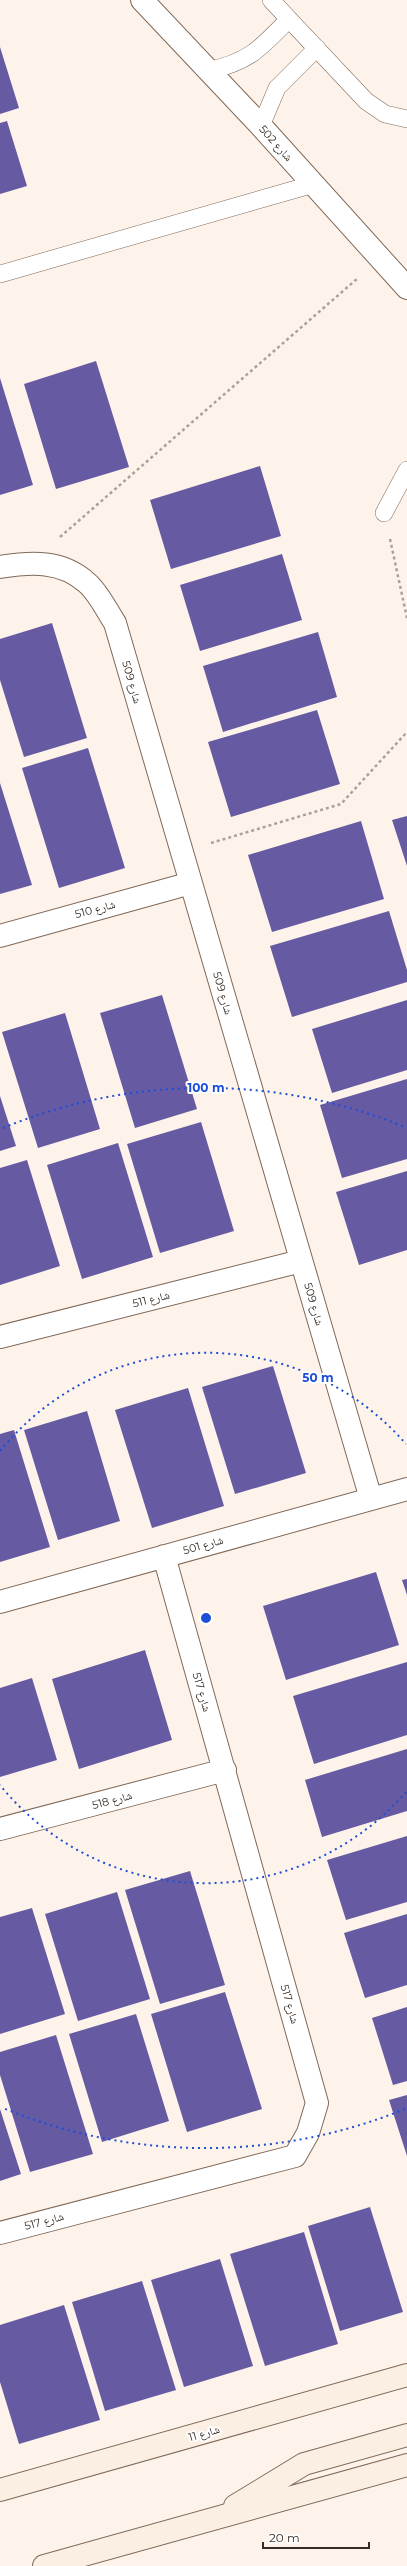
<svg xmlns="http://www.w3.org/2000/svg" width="407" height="2566" viewBox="0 0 407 2566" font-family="Montserrat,'Noto Naskh Arabic',sans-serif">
<rect width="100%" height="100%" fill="#fdf3eb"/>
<path fill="#665ba2" d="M0,47L19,108L0,114Z
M7,121L27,186L0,194V123Z
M96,361L129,467L56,489L24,384Z
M0,378L33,485L0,495Z
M260,466L281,536L171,569L150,500Z
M282,554L302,620L200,651L180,585Z
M52,623L87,738L24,757L0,680V639Z
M318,632L337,697L223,732L203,666Z
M317,710L340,784L231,817L208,742Z
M88,748L125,868L59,888L22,768Z
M0,783L32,885L0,894Z
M407,816V866L392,820Z
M361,821L384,899L272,932L248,855Z
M389,911L407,970V982L292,1017L270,946Z
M162,995L197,1109L135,1128L100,1013Z
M407,1000V1070L332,1093L312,1029Z
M65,1013L100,1129L38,1148L2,1032Z
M407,1079V1159L342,1178L320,1105Z
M0,1096L16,1146L0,1151Z
M201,1122L234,1231L160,1253L127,1144Z
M118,1143L153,1257L82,1279L47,1165Z
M27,1160L60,1266L0,1285V1168Z
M407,1171V1250L359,1265L336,1192Z
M273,1366L306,1473L235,1494L202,1387Z
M188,1388L224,1506L152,1528L115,1410Z
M87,1411L120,1521L58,1540L24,1430Z
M14,1430L50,1547L0,1562V1434Z
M376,1572L399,1645L286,1680L263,1606Z
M407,1579V1595L402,1580Z
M145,1650L172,1740L79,1769L52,1679Z
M407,1662V1735L314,1764L293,1696Z
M32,1678L57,1760L0,1777V1688Z
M407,1749V1811L322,1837L305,1780Z
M407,1836V1902L346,1920L327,1860Z
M190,1871L225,1985L160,2004L125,1890Z
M117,1892L150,1999L78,2021L45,1914Z
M32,1908L65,2014L0,2034V1917Z
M407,1914V1985L365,1998L344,1933Z
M225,1992L262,2109L187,2132L151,2014Z
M407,2007V2081L393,2085L372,2018Z
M136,2014L169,2121L102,2142L69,2034Z
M56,2035L93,2154L30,2172L0,2075V2052Z
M407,2095V2156L389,2100Z
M0,2109L21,2174L0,2181Z
M370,2207L403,2312L340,2331L308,2226Z
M304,2232L338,2344L265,2366L230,2254Z
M220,2259L253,2366L184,2387L151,2280Z
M142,2281L176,2390L105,2411L72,2302Z
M64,2305L100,2420L19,2444L0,2382V2325Z"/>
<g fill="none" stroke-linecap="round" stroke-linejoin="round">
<g stroke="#806958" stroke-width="18">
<path id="lane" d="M271,0L366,101L385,114L407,119
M207,71C249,62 260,49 289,19
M261,126L277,88L317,48
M0,274L314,184
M384,513L407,470"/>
</g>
<g stroke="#806958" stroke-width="24">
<path id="street" d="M142,0L261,126L407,288
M0,567C31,562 62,560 87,583C98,592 107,611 115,623L371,1499
M0,936L191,883
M0,1337L301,1261
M0,1602L407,1489
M0,1829L225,1770
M0,2233L295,2156L308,2133L317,2103L164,1556"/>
</g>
<g stroke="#806958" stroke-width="24">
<path id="secondary" d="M0,2490L407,2375
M235,2506L304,2464L407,2435
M44,2566L407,2465"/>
</g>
<path stroke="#aba199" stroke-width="2.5" stroke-dasharray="3 3" stroke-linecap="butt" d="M60,537L358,278
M390,539L407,618
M211,843L341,804L407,732"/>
<use href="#lane" stroke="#fff" stroke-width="17"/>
<use href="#street" stroke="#fff" stroke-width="22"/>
<use href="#secondary" stroke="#fbeee2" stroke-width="22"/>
</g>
<g fill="none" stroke="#1d4ed8" stroke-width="2" stroke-dasharray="2 4">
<path d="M406 1792A265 265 0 0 1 0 1785M0 1451A265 265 0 0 1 406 1444"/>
<path d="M405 2109A530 530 0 0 1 3 2108M3 1128A530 530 0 0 1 405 1127"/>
</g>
<g text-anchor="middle" stroke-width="4" stroke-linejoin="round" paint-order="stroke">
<g font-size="11" fill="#362c25" stroke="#fff">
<text transform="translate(276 143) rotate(48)" y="4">شارع 502</text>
<text transform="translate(132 682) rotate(74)" y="4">شارع 509</text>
<text transform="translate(95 909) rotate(-15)" y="4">شارع 510</text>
<text transform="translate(223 993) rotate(74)" y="4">شارع 509</text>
<text transform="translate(151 1299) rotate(-14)" y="4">شارع 511</text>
<text transform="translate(314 1304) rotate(74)" y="4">شارع 509</text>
<text transform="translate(203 1545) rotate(-16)" y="4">شارع 501</text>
<text transform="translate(202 1692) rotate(74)" y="4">شارع 517</text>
<text transform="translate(112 1800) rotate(-15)" y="4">شارع 518</text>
<text transform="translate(290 2004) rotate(74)" y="4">شارع 517</text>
<text transform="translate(44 2221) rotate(-15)" y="4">شارع 517</text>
<text transform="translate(204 2433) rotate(-16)" y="4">شارع 11</text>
</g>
</g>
<circle cx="206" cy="1618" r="6" fill="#1d4ed8" stroke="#fff" stroke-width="2"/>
<g font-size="12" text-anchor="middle" font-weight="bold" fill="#1d4ed8" stroke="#fff" stroke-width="4" stroke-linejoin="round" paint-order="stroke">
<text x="206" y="1092">100 m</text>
<text x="318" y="1382">50 m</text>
</g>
<path d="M263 2542v6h106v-6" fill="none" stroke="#362c25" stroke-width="2"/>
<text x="269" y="2542" font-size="12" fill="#362c25" stroke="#ffffff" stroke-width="3" paint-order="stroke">20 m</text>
</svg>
